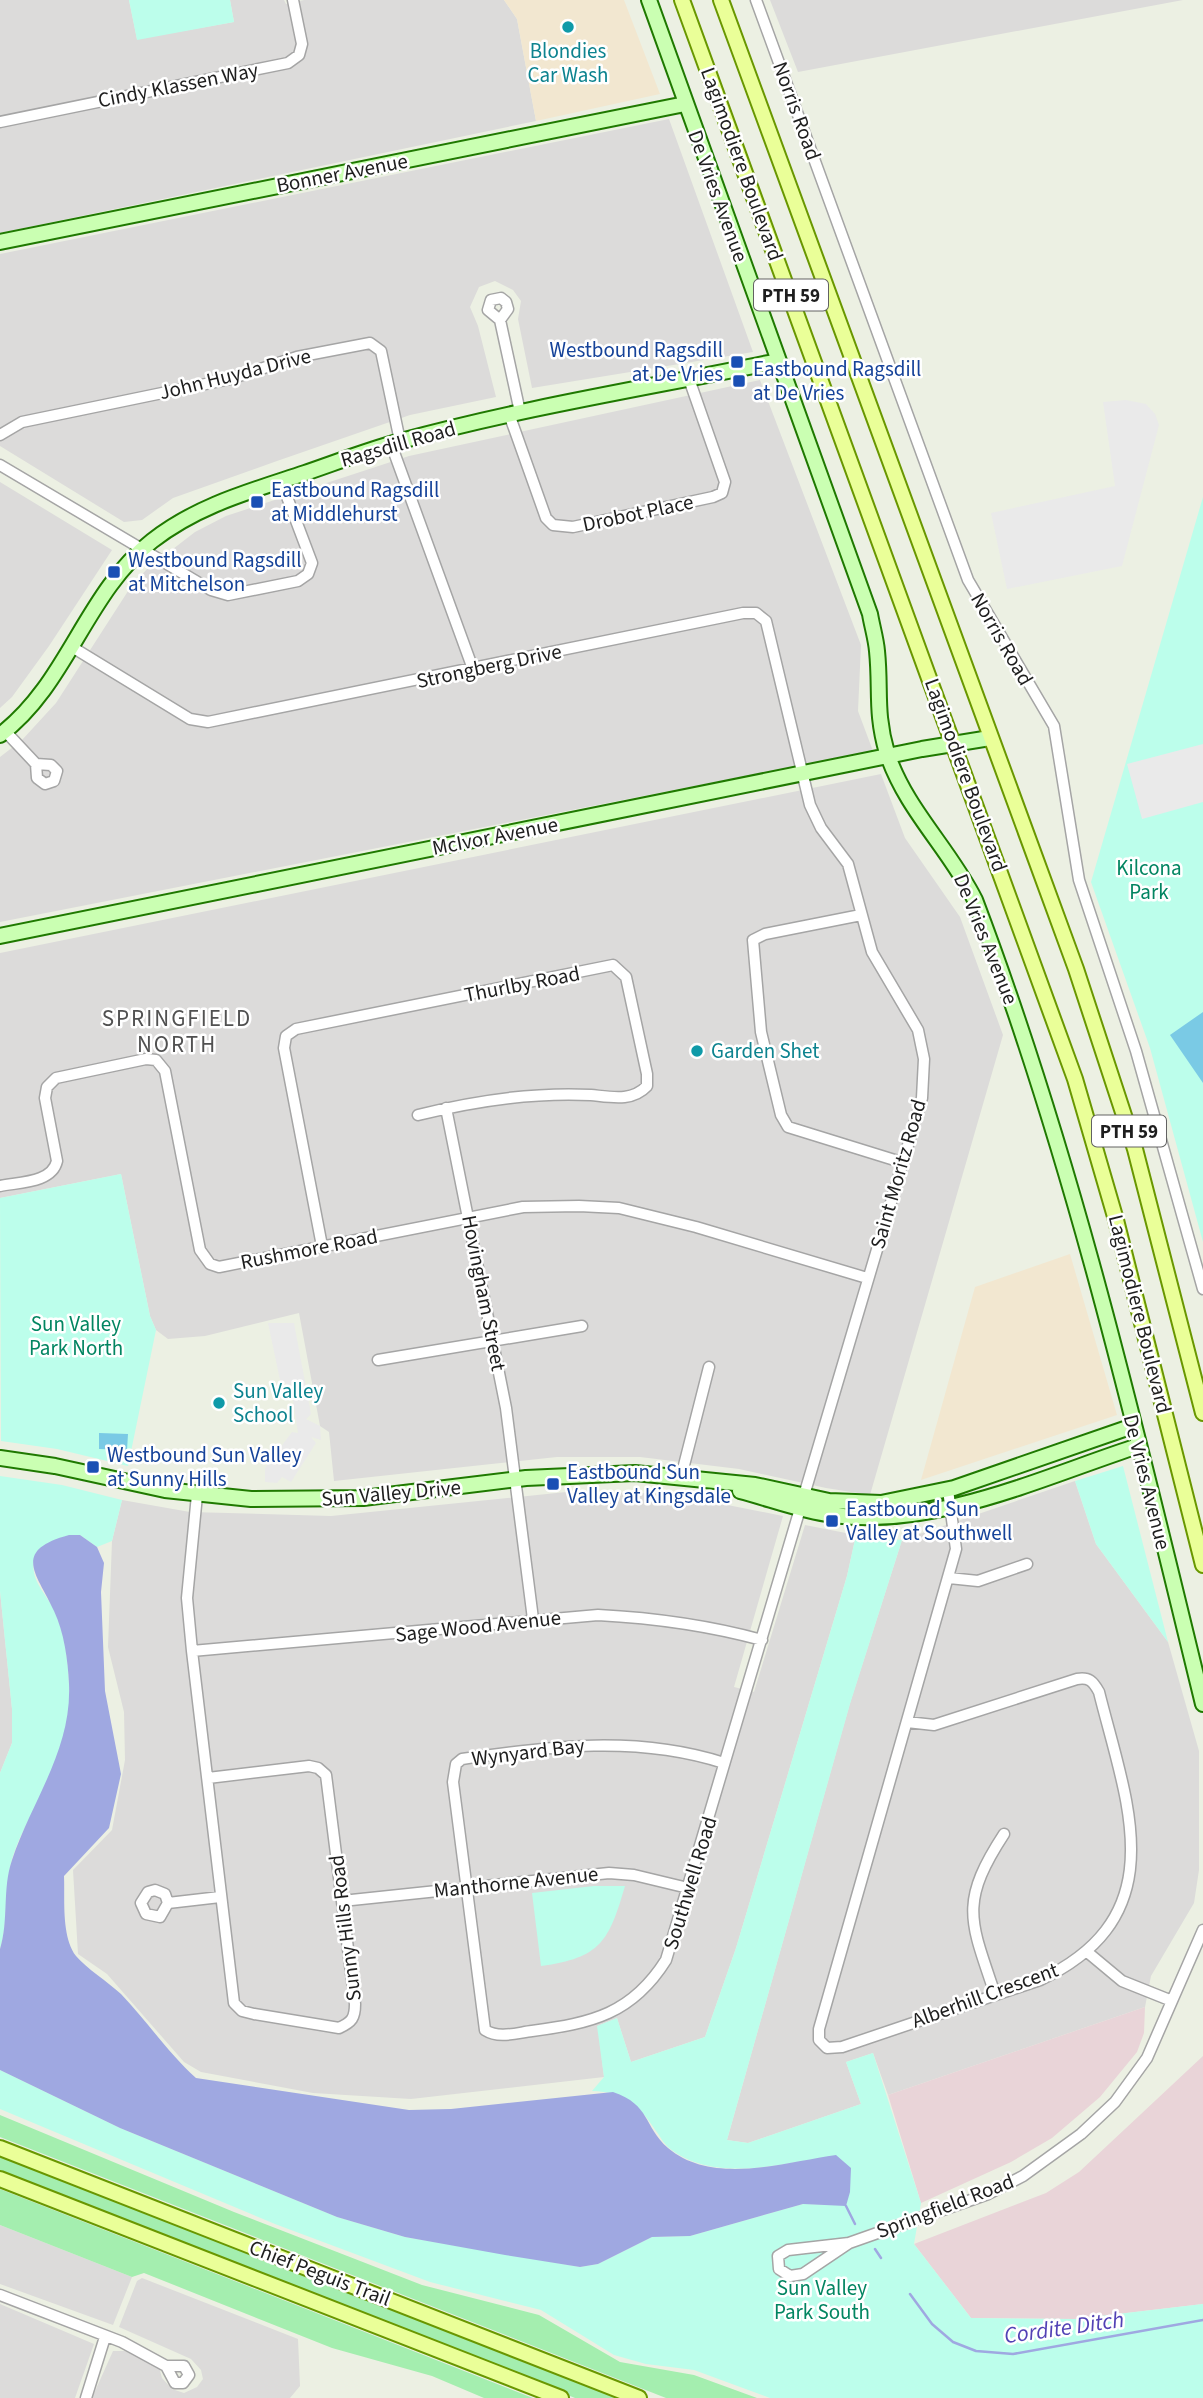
<svg xmlns="http://www.w3.org/2000/svg" width="1203" height="2398" viewBox="0 0 1203 2398" font-family="'Source Sans 3',sans-serif">
<rect width="100%" height="100%" fill="#ecf0e3"/>
<path fill="#dcdbda" d="M0,0H129L137,39L234,22L230,0H284L286,4L304,0H504L517,19L536,121L0,233Z
M770,0H1183L798,72Z
M669,119L753,352L532,388L518,319L521,301L513,290L495,281L479,287L470,307L478,326L496,397L410,415L277,461L173,498L142,520L124,522L0,446V254Z
M760,380L861,645L858,711L873,751L0,922V757L22,740L56,703L130,588L147,569L195,532L226,516L409,456Z
M0,482L112,550L49,646L12,697L0,708Z
M881,774L905,838L960,917L1003,1035L870,1495L826,1488L739,1469L640,1457H557L334,1481L329,1432L320,1426L299,1313L205,1336L168,1339L156,1330L150,1316L121,1174L0,1198V953Z
M1075,1481L1096,1544L1168,1642L1199,1751V1870L1194,1903L1151,1976L1145,2007L888,2095L873,2053L846,2062L861,2104L748,2143L727,2140L850,1703L902,1540Z
M576,1491L672,1494L783,1516L734,1687L754,1692L805,1525L856,1535L847,1576L736,1948L705,2037L631,2062L617,2018L598,2026L604,2077L411,2099L313,2093L201,2072L184,2062L107,1974L78,1954L73,1870L112,1830L125,1760L124,1712L108,1647L112,1541L122,1500L190,1512L331,1516Z
M0,1591L12,1709V1743L0,1773Z
M0,2225L132,2277L113,2325L0,2284Z
M142,2278L298,2339L300,2386L290,2398H92L113,2351H125L159,2367L162,2378L172,2389L184,2393L197,2387L203,2379L201,2370L191,2359L119,2327L137,2281Z
M0,2304L94,2344L75,2398H0Z"/>
<path fill="#f2e7d0" d="M504,0H624L660,94L536,121L517,19Z
M1070,1254L1117,1415L921,1480L975,1287Z"/>
<path fill="#e9d4d8" d="M1145,2007L1144,2033L1137,2052L1100,2097L1052,2138L1011,2162L921,2203L888,2095Z
M1203,2056V2304L1075,2319L971,2318L914,2244L1046,2193L1079,2172Z"/>
<path fill="#a4eeaf" d="M0,2115L234,2212L422,2285L539,2315L620,2362L694,2375L757,2398H666L0,2137Z
M0,2153L625,2398H575L548,2387L0,2173Z
M0,2189L533,2398H484L432,2376L332,2348L144,2273L132,2277L0,2225Z"/>
<path fill="#bcfeeb" d="M129,0H230L234,22L137,40Z
M1203,497V1242L1150,1048L1091,882Z
M121,1174L150,1316L156,1330L128,1466L57,1449L1,1441L0,1198Z
M1123,1466L1168,1642L1096,1544L1075,1481Z
M0,1476L62,1485L122,1500L112,1541L97,1547L80,1535L35,1557C28,1579 46,1593 54,1610C69,1642 70,1682 69,1716C68,1766 26,1812 12,1859C4,1888 9,1920 0,1949V1773L12,1743V1709L0,1591Z
M856,1535L902,1540L850,1704L727,2140L748,2143L861,2104L846,2062L873,2053L921,2203L914,2244L971,2318L1075,2319L1203,2304V2398H770L694,2370L646,2364L614,2355L541,2310L430,2282L275,2224L0,2109V2070L120,2128L337,2217L405,2237L580,2267L598,2264L652,2237L690,2236L803,2204L846,2205L836,2156C784,2162 716,2185 669,2148C664,2144 660,2136 656,2131C638,2104 625,2092 592,2091L604,2077L597,2026L617,2018L631,2062L705,2037L736,1948L847,1576Z
M594,1886H625C609,1941 601,1958 541,1966L532,1893Z"/>
<path fill="#7acae5" d="M1203,1012V1083L1170,1035Z
M99,1433L128,1434L127,1450L99,1449Z"/>
<path fill="#eaeaea" d="M1126,400L1146,404L1155,414L1159,425L1122,566L1007,589L991,513L1115,486L1103,402Z
M1203,744V802L1142,819L1127,764Z
M268,1323H294L311,1414L306,1419L320,1426L321,1440L311,1437L316,1443L291,1482L282,1477L277,1483L265,1482V1468L292,1432L298,1433L291,1387L280,1380Z"/>
<path fill="#9fa8e1" d="M69,1535H80L97,1547L104,1563L101,1592L105,1691L121,1774L109,1828L64,1876C65,1899 61,1936 76,1956C86,1968 108,1982 121,1994C147,2021 168,2053 196,2078L409,2110L451,2109L613,2092C651,2105 643,2126 668,2148C713,2186 785,2162 836,2155L851,2168L850,2192L846,2206L803,2204L690,2236L652,2237L598,2264L580,2267L505,2255L405,2237L337,2217L120,2128L0,2070V1949C9,1920 2,1889 12,1860C32,1800 72,1750 69,1684C68,1660 64,1632 54,1611C38,1575 10,1551 69,1535Z"/>
<g fill="none" stroke-linecap="round" stroke-linejoin="round">
<path stroke="#9fa8e1" stroke-width="2.5" d="M846,2206L855,2224
M875,2249L881,2258
M910,2294L932,2324L953,2342L976,2351L1013,2354L1203,2320"/>
<g stroke="#a5a5a5" stroke-width="13">
<path id="street" d="M756,0L968,580L1054,726L1079,880L1136,1051L1203,1289
M0,122L288,63L299,55L302,44L293,0
M500,320L508,309L506,302L501,298L491,300L488,310L500,320L520,412
M509,414L546,518L553,525L573,527L713,497L722,493L725,482L689,379
M0,435L22,422L230,379L297,357L370,343L381,351L400,441
M391,444L473,669
M0,465L211,590L228,595L298,581L308,574L312,563L281,481
M72,647L190,719L208,722L743,613H756L766,621L810,805L821,828L848,864L872,952L918,1030L924,1059L922,1098L666,1960C632,2014 592,2023 532,2031C516,2033 499,2039 485,2030L453,1782L456,1764L462,1759C551,1746 637,1735 724,1763
M5,731L36,764L51,765L57,771L54,781L45,784L37,778L36,764
M861,915L765,934L753,940L761,1032L781,1115L788,1127L901,1162
M446,1108L506,1408L533,1619
M0,1186C19,1182 52,1183 57,1161L45,1098L47,1087L56,1078L146,1059L156,1060L165,1071L200,1250L210,1264L219,1267L523,1207L579,1206L619,1208L696,1227L867,1278
M322,1246L284,1048L286,1036L296,1029L613,965L626,977L647,1074V1086C632,1102 611,1097 591,1095C533,1092 474,1101 418,1115
M378,1360L582,1326
M681,1477L709,1367
M197,1495L187,1598L192,1651L234,2003L242,2011L254,2014L339,2028C352,2022 355,2018 355,2004L326,1775L318,1768L309,1766L208,1778
M949,1578L978,1581L1027,1564
M192,1651L598,1615C655,1618 707,1625 762,1640
M907,1722L934,1725L1077,1679C1089,1677 1093,1681 1099,1692C1127,1804 1176,1916 1040,1980L842,2047L827,2048L819,2040V2029L956,1549L948,1490
M342,1901L609,1873L634,1875L688,1888
M168,1903L165,1894L155,1890L148,1892L141,1903L146,1914L160,1917L168,1903L220,1897
M1086,1951L1122,1981L1172,2001
M995,1994C970,1920 959,1903 1004,1834
M849,2243L803,2274L790,2276L779,2269L778,2256L788,2250L849,2243L988,2194L1023,2176L1081,2134L1115,2102L1147,2058L1203,1930
M0,2295L122,2342L166,2366H184L189,2375L183,2383H175L166,2366
M86,2398L105,2337"/>
</g>
<g stroke="#1f7900" stroke-width="18">
<path id="secondary" d="M649,0L870,614C872,626 876,639 877,651C881,690 875,712 887,753C906,810 949,848 975,900C1074,1161 1137,1434 1203,1704
M0,242L685,104
M0,735C68,684 85,593 152,541C198,505 251,491 305,473C337,462 368,450 401,441C525,407 652,387 778,361
M0,936L922,749L990,738
M0,1458L55,1466L165,1490L251,1499L363,1498L526,1478L635,1473L755,1485L829,1501L881,1503L954,1488L1133,1426
M740,1491C771,1499 801,1511 833,1515C934,1529 1043,1477 1138,1446"/>
</g>
<g stroke="#699700" stroke-width="18">
<path id="primary" d="M682,0L1075,1079L1116,1220L1203,1565
M721,0L1076,969L1135,1149L1203,1413
M0,2148L639,2398
M0,2179L561,2398"/>
</g>
<use href="#street" stroke="#fff" stroke-width="10"/>
<use href="#secondary" stroke="#caffb2" stroke-width="14"/>
<use href="#primary" stroke="#eaff98" stroke-width="14"/>
</g>
<g fill="#0f9aa8" stroke="#fff" stroke-width="2.5">
<circle cx="568" cy="27" r="7"/>
<circle cx="697" cy="1051" r="7"/>
<circle cx="219" cy="1403" r="7"/>
</g>
<g fill="#1a4fb4" stroke="#fff" stroke-width="2.5">
<rect x="730" y="355" width="14" height="14" rx="3.5"/>
<rect x="732" y="374" width="14" height="14" rx="3.5"/>
<rect x="250" y="495" width="14" height="14" rx="3.5"/>
<rect x="107" y="565" width="14" height="14" rx="3.5"/>
<rect x="86" y="1460" width="14" height="14" rx="3.5"/>
<rect x="546" y="1477" width="14" height="14" rx="3.5"/>
<rect x="825" y="1514" width="14" height="14" rx="3.5"/>
</g>
<g text-anchor="middle" stroke-width="5" stroke-linejoin="round" paint-order="stroke">
<g fill="#fff" stroke="#626262" stroke-width="2">
<rect x="754" y="279.5" width="74" height="31" rx="5"/>
<rect x="1092" y="1115.5" width="74" height="31" rx="5"/>
</g>
<g font-size="19" font-weight="bold" fill="#1e1e1e">
<text x="791" y="302">PTH 59</text>
<text x="1129" y="1138">PTH 59</text>
</g>
<g font-size="21" fill="#0d838f" stroke="#fff" text-anchor="start">
<text x="568" y="58" text-anchor="middle">Blondies<tspan x="568" dy="24">Car Wash</tspan></text>
<text x="711" y="1058">Garden Shet</text>
<text x="233" y="1398">Sun Valley<tspan x="233" dy="24">School</tspan></text>
</g>
<g font-size="21" fill="#1e1e1e" stroke="#fff">
<text transform="translate(178 85) rotate(-11)" y="7">Cindy Klassen Way</text>
<text transform="translate(797 111) rotate(70)" y="7">Norris Road</text>
<text transform="translate(742 164) rotate(70)" y="7">Lagimodiere Boulevard</text>
<text transform="translate(342 173) rotate(-11)" y="7">Bonner Avenue</text>
<text transform="translate(718 196) rotate(70)" y="7">De Vries Avenue</text>
<text transform="translate(235 374) rotate(-14)" y="7">John Huyda Drive</text>
<text transform="translate(398 444) rotate(-16)" y="7">Ragsdill Road</text>
<text transform="translate(638 513) rotate(-12)" y="7">Drobot Place</text>
<text transform="translate(1002 639) rotate(60)" y="7">Norris Road</text>
<text transform="translate(489 666) rotate(-12)" y="7">Strongberg Drive</text>
<text transform="translate(966 775) rotate(70)" y="7">Lagimodiere Boulevard</text>
<text transform="translate(495 836) rotate(-11)" y="7">McIvor Avenue</text>
<text transform="translate(986 939) rotate(68)" y="7">De Vries Avenue</text>
<text transform="translate(522 984) rotate(-11)" y="7">Thurlby Road</text>
<text transform="translate(898 1174) rotate(-74)" y="7">Saint Moritz Road</text>
<text transform="translate(309 1249) rotate(-11)" y="7">Rushmore Road</text>
<text transform="translate(484 1293) rotate(79)" y="7">Hovingham Street</text>
<text transform="translate(1140 1314) rotate(76)" y="7">Lagimodiere Boulevard</text>
<text transform="translate(1147 1482) rotate(76)" y="7">De Vries Avenue</text>
<text transform="translate(391 1493) rotate(-5)" y="7">Sun Valley Drive</text>
<text transform="translate(478 1626) rotate(-6)" y="7">Sage Wood Avenue</text>
<text transform="translate(528 1752) rotate(-7)" y="7">Wynyard Bay</text>
<text transform="translate(516 1882) rotate(-6)" y="7">Manthorne Avenue</text>
<text transform="translate(690 1883) rotate(-73)" y="7">Southwell Road</text>
<text transform="translate(345 1928) rotate(-97)" y="7">Sunny Hills Road</text>
<text transform="translate(985 1995) rotate(-20)" y="7">Alberhill Crescent</text>
<text transform="translate(945 2206) rotate(-21)" y="7">Springfield Road</text>
<text transform="translate(320 2273) rotate(21)" y="7">Chief Peguis Trail</text>
</g>
<g font-size="21" fill="#164399" stroke="#fff" text-anchor="start">
<text x="723" y="357" text-anchor="end">Westbound Ragsdill<tspan x="723" dy="24">at De Vries</tspan></text>
<text x="753" y="376">Eastbound Ragsdill<tspan x="753" dy="24">at De Vries</tspan></text>
<text x="271" y="497">Eastbound Ragsdill<tspan x="271" dy="24">at Middlehurst</tspan></text>
<text x="128" y="567">Westbound Ragsdill<tspan x="128" dy="24">at Mitchelson</tspan></text>
<text x="107" y="1462">Westbound Sun Valley<tspan x="107" dy="24">at Sunny Hills</tspan></text>
<text x="567" y="1479">Eastbound Sun<tspan x="567" dy="24">Valley at Kingsdale</tspan></text>
<text x="846" y="1516">Eastbound Sun<tspan x="846" dy="24">Valley at Southwell</tspan></text>
</g>
<g font-size="21" fill="#028561" stroke="#fff">
<text x="1149" y="875">Kilcona<tspan x="1149" dy="24">Park</tspan></text>
<text x="76" y="1331">Sun Valley<tspan x="76" dy="24">Park North</tspan></text>
<text x="822" y="2295">Sun Valley<tspan x="822" dy="24">Park South</tspan></text>
</g>
<g font-size="23" letter-spacing="2" fill="#515151" stroke="#fff">
<text x="177" y="1026">SPRINGFIELD<tspan x="177" dy="26">NORTH</tspan></text>
</g>
<g font-size="23" font-style="italic" fill="#5242b5" stroke="#fff">
<text transform="translate(1064 2327) rotate(-8)" y="8">Cordite Ditch</text>
</g>
</g>
</svg>
